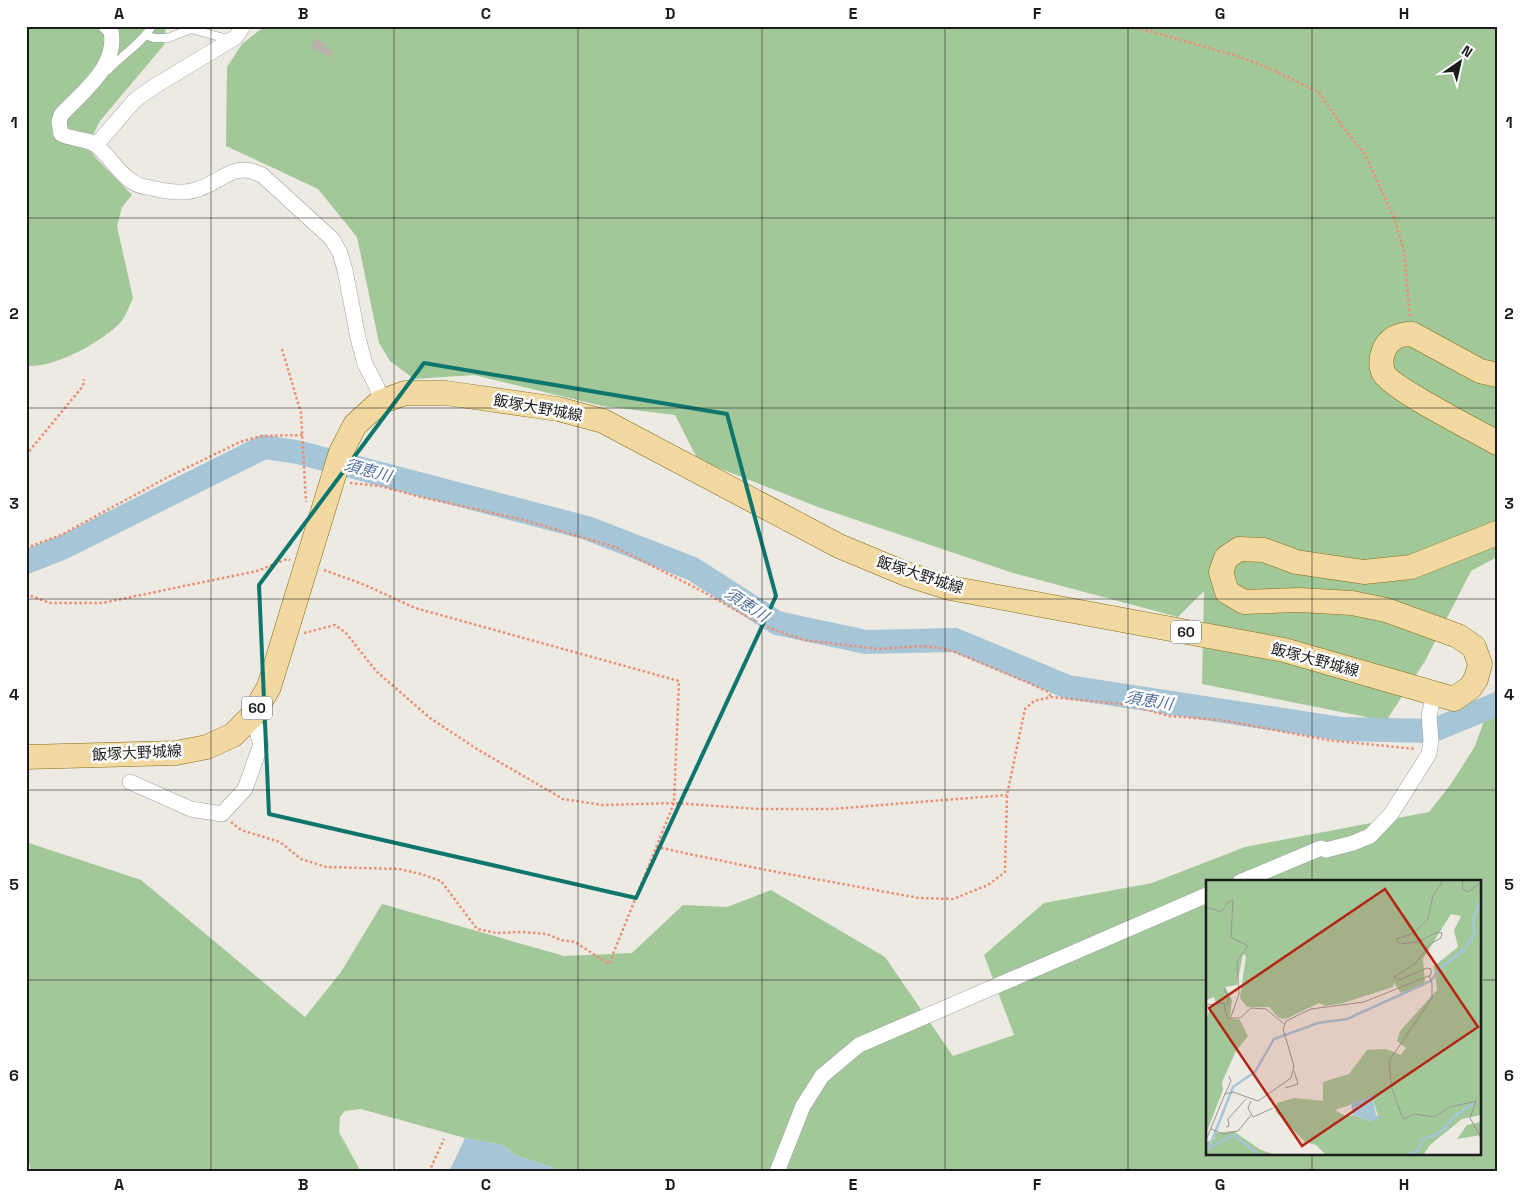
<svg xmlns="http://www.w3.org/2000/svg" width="1523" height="1198" viewBox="0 0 1523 1198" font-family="'Space Grotesk','Noto Sans JP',sans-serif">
<rect width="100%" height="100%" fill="#eceae2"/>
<path fill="#a2c89a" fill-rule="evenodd" d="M26,26H166L164,45L100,121L87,146L96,158L132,195L122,207L117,226L133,298C129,306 125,319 118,325C98,344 54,368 26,366Z
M265,26H1497V557L1471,571L1425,661L1386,721L1202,684L1204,591L1178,617L1013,573L818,507L698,460L675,415L602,406L474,375L414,379L390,361L379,343L357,237L318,189L226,146L227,67L242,44Z
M1497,684V1172H565L515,1155L503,1145L465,1138L361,1109L345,1111L340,1117L339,1132L361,1172H31L26,1143V842L141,880L305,1017L341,972L382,904L564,956L632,953L683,905L727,907L771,890L885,957L953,1056L1014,1035L984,955L1044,903L1152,883L1245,847L1429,812L1451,784L1475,746ZM1207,882H1479V1154H1207Z"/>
<path fill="#a6c5d6" d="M465,1138L503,1145L515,1155L565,1172H449Z"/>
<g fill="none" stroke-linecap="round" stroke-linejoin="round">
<path stroke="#a6c5d6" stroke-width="24" d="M26,562L64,547L264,447L297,452L587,528L693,569L777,623L866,642L955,640L1068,687L1342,729L1432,731L1497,704"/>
</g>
<path fill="#b8b2ab" stroke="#bcb2a6" d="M316,39L326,45L325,47L333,52L329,57L312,47L313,46L312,45Z"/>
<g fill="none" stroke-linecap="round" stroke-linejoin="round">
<g stroke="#9f9f9f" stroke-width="9">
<path id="lane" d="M146,35L154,38H168L191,29L231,40
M108,70C122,55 141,44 152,26"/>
</g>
<g stroke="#9f9f9f" stroke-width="16">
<path id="street" d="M106,26L111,31C118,67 82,92 61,115L59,122L61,134C72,140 88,138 97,146C113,159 124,184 146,187C160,190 181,195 195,190C223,183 231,160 262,175L332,239L340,253L345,270L358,338L365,364L377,387L380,402
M96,145L135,100L155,86L236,37L243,26
M130,782L191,809L222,814L245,789L261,744L252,716
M1240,882L1321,848L1326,850L1353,843L1370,836L1391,814L1429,754L1431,740L1429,716L1434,694
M777,1172L803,1106L822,1076L859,1045L1207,895"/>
</g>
<g stroke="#856c0e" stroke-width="25">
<path id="primary" d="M1497,375L1480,371L1412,334C1400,334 1390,337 1384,350C1381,357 1380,363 1383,372C1390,388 1477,431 1497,443
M26,757L176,753L207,747L233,735L252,716L269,687L341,452L355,425L380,402L405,393H446L558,409L603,421L839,546L906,574L950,588L1284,650L1454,699L1470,688L1476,679L1480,664L1474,647L1458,636L1386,610L1352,603L1299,600L1244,602L1227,592L1221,572L1226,558L1239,549L1264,550L1296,562L1364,572L1411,567L1497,533"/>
</g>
<path stroke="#ec8e73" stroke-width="2.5" stroke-dasharray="2.5 2.5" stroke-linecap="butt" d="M1131,26L1237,56L1266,67L1319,92L1342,126L1365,154L1395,220L1404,251L1410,318
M282,349L301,413L306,502
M26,455L83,386L84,379
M350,483L380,486L421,497L524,520L615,547L700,590L753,620L772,629L804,640L879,649L922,646L940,648L955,652L1029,683L1048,692L1051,697
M26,548L61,535L168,477L240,442L261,436L303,435
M26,594L50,603H102L257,571L287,559L290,560
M304,633L335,625L346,633L376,671L430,718L477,749L563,799L603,805L674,803L758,809H832L1007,795
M231,822L241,830L280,842L301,859L326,867L399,869L421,874L441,881L477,929L496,933L522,932L547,934L561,940L575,942L609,964L674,803L679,681L415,608L365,585L324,570
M656,847L761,869L919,898L953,899L988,885L1005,872L1007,795L1025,709L1034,701L1051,697L1130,705L1169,716L1221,720L1328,740L1415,749
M429,1172L444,1139"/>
<use href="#lane" stroke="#fff" stroke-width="8"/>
<use href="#street" stroke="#fff" stroke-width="15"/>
<use href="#primary" stroke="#f2d9a1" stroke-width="24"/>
</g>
<path fill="none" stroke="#0f766e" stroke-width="4" stroke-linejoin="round" d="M424,363L727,414L776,596L636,898L269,814L259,585Z"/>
<path fill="none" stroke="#1b1b1b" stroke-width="1" stroke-opacity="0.55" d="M211,26V1172M394,26V1172M578,26V1172M762,26V1172M945,26V1172M1128,26V1172M1312,26V882M26,218H1497M26,408H1497M26,599H1497M26,790H1497M26,980H1207M1479,980H1497M1312,1154V1172"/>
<g text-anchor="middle" stroke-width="5" stroke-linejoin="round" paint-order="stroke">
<g fill="#fff" stroke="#5f5f5f" stroke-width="1">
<rect x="1171" y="620.5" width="30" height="23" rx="4"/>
<rect x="242" y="696.5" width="30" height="23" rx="4"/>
</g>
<g font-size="14" font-weight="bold" fill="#1b1b1b">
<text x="1186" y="637">60</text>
<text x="257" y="713">60</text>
</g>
<g font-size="15" fill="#1b1b1b" stroke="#fff">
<text transform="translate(538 408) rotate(10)" y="5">飯塚大野城線</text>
<text transform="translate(920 575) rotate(18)" y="5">飯塚大野城線</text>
<text transform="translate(1315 660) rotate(15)" y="5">飯塚大野城線</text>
<text transform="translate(137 753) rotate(-3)" y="5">飯塚大野城線</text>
</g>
<g font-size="16" font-style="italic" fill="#5270a1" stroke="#fff">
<text transform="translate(368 470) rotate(15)" y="6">須恵川</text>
<text transform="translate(747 604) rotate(33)" y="6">須恵川</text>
<text transform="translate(1149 700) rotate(9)" y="6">須恵川</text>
</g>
</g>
<g transform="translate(1206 880)">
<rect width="275" height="275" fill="#eceae2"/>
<path d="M0,1H275V235L256,239L224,265L218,274H119L110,265L99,262L70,232L71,223L88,218L117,221V202L143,194L161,170L180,169L195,175L200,168L191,161L194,151L231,110L228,86L252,67L248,50L255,36L245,34L217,79L219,103L195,113L188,103L187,107L137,123L119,126L113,123L80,139L73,138L63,127H41L34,118L40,76L37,74L31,105L19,107L26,120L24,138L34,140L42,156L30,171L16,202L17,210L0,254V142L4,127L10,123L8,117L0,120ZM166,217L172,236L164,241L147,235L139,236L129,230ZM275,242V255L251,259L261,245ZM27,251L55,270L68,274H0V262L9,259V253Z" fill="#a2c89a" fill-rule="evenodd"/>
<path d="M166,216L170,235L175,238L164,241L147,235L145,223Z" fill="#a6c5d6"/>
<path fill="none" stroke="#a6c5d6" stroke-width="2.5" d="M0,267L3,268L27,207L49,192L68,159L112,143L141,139L225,101L234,88L258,70L269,53L267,40L275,20M3,268L28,255L52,274M202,274L211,272L217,259L232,254L249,236L268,223"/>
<path fill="none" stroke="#989792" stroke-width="1" d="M257,1L256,9L262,12L275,2M0,27L15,32L22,22L27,20L25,57L42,66L31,81L33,114L25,137M223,96L226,103V118L183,181L185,206L197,239L209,234L228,237L244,227L270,221L264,238L275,258M18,108L23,118L21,126M0,125L18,123L21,138H34L45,128L60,129L78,144M79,208L92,204L88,191M19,214L25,201L23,196M45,221L42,228L47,237L67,228M20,247L23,246L22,239L40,219M5,249L17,254L32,251L45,235M0,260L19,214L27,212L52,221L85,198L88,186L77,149L80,141L105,129L158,122L225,95V89L221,88L193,100L188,97L210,83L224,64L235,58L236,53L232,52L211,62L194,64L190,59L206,54L222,39L227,15L237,1"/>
<path fill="#b42613" fill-opacity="0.15" stroke="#b42613" stroke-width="2.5" d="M179,9L272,147L96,266L3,128Z"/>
<rect width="275" height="275" fill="none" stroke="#1b1b1b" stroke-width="2.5"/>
</g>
<rect width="1523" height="1198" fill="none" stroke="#ffffff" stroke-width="55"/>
<g transform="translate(1460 62) rotate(34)" stroke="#ffffff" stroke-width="4" paint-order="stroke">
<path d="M0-4L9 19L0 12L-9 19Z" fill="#1b1b1b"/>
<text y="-8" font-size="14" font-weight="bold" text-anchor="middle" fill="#1b1b1b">N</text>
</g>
<rect x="28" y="28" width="1468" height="1142" fill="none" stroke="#1b1b1b" stroke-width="2"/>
<g font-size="16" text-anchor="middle" font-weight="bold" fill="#1b1b1b">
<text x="119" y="19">A</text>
<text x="303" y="19">B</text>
<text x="486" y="19">C</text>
<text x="670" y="19">D</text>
<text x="853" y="19">E</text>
<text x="1037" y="19">F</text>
<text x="1220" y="19">G</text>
<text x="1404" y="19">H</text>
<text x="14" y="128">1</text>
<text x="1509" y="128">1</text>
<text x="14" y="319">2</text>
<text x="1509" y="319">2</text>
<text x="14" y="509">3</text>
<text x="1509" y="509">3</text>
<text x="14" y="700">4</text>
<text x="1509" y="700">4</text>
<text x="14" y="890">5</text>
<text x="1509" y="890">5</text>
<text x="14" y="1081">6</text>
<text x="1509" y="1081">6</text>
<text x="119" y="1190">A</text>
<text x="303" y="1190">B</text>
<text x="486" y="1190">C</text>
<text x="670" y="1190">D</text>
<text x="853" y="1190">E</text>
<text x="1037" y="1190">F</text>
<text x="1220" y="1190">G</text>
<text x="1404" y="1190">H</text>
</g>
</svg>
